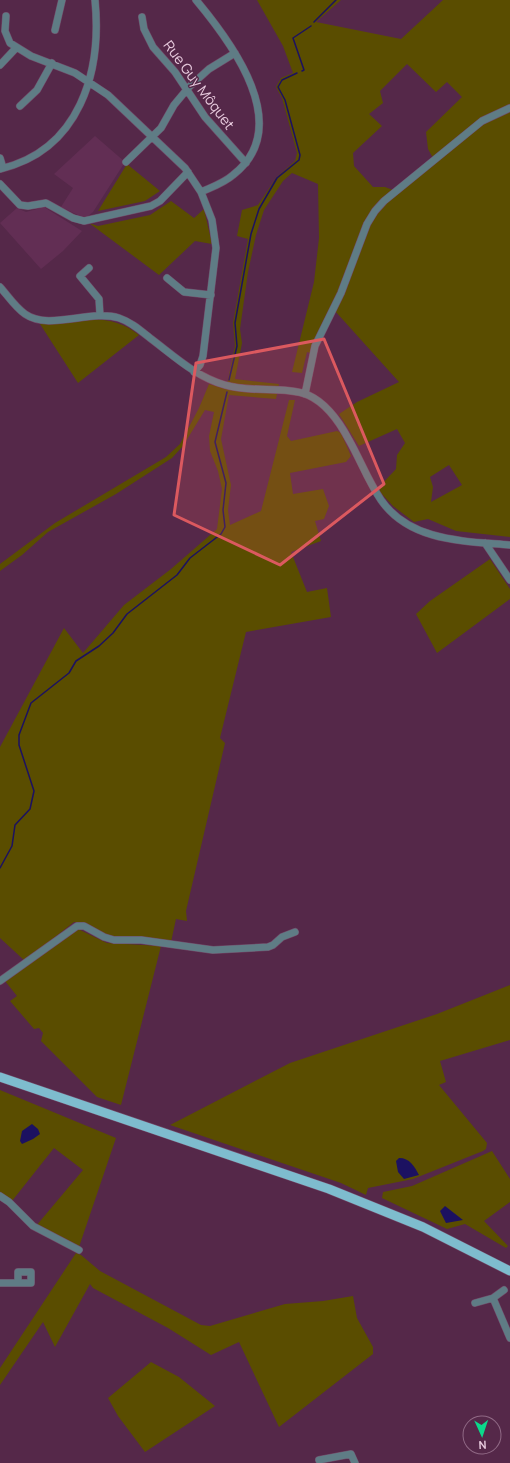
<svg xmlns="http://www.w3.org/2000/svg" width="510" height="1463" viewBox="0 0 510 1463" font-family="Manrope,sans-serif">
<rect width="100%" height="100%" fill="#552849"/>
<path fill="#622e54" d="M95,136L125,162L93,212L88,216L82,217L61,207L73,188L54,174Z
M44,207L82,231L63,251L41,269L0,223L17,208L26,212Z"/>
<path fill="#5a4d00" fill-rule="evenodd" d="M257,0H341L316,22L401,39L443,0H510V537L456,531L428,519L414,522L393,506L380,492L379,487L396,469L397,455L405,443L397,429L359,446L339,414L357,402L399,382L335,311L331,309L310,353L307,352L302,373L292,372L314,282L319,238L318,184L292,173L283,181L264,210L256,235L248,272L240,329L242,343L235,379L279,384L276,399L229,395L221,439L231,485L228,510L230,525L261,511L289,400H295L287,436L291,441L337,431L341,433L351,456L346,462L290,473L293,494L323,489L329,506L324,519L315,521L321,541L291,552L307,592L327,588L331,617L246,632L220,738L225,743L186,911L187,921L176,919L171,942C149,940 123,942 103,934C93,930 85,924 74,922L25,961L0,938V747L64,628L83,653L124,605L171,569L217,529L222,489L218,471L210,451L209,436L214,412L205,410L183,446L172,458L116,494L48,532L22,555L0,571V564L55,523L166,457L180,444L199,408L209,384L226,389L235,346L233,323L248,239L237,236L242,210L258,205L276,178L295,161L297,153L282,98L276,87L281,78L293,73L283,46ZM407,64L436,92L447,82L462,97L426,132L428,149L433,158L393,190L385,187H373L354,166L353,153L382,126L369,114L383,103L380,91ZM449,465L462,485L431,502L433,487L430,477Z
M127,164L160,191L145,201L98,211Z
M171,201L194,218L204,209L212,244L195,241L159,275L89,223L98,226L150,215Z
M92,319C111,320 124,323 139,335L78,383L40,324Z
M490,559L510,589V599L437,653L416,614L430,601Z
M78,929L107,943L161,946L121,1105L97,1097L41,1041L43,1033L39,1028L34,1029L10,1001L17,996L5,981Z
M510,985V1040L440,1061L446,1082L439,1085L487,1143L486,1149L483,1151L413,1179L368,1188L366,1195L341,1183L170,1125L290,1063L437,1014Z
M0,1090L116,1138L79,1247L36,1226L83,1170L54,1148L12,1201L0,1194Z
M492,1151L510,1179V1202L484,1221L508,1246L506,1248L465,1224L447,1229L382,1198L383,1192L412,1186Z
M76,1253L81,1255L100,1271L201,1325L210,1326L285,1304L323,1301L353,1296L357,1318L373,1347V1354L279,1427L239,1342L211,1355L168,1328L93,1288L90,1284L55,1347L43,1322L0,1385V1368Z
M151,1362L179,1377L215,1406L145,1452L118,1416L108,1398Z"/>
<path fill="#1c1161" d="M32,1124L38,1129L40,1134L33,1139L22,1144L20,1141L22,1131Z
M399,1158C410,1158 414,1166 419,1175L404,1179L398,1172L396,1161Z
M445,1206L463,1220L446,1223L440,1211Z"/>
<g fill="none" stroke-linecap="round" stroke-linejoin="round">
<path stroke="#1c1161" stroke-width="1.5" d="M314,22L336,0
M302,71L304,70L293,38L311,26
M229,380L237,346L235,323L251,234L259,209L277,178L299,160L300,155L285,100L278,87L282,80L297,73
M0,868L12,846L15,825L30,809L34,791L19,745V735L31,703L69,673L76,661L99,646L113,633L127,614L177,575L190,558L221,534L225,527L223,510L226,483L215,442L227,392"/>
<g stroke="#724967" stroke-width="8">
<path id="minor" d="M196,0C232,43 295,127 233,175C224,183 212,187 201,192
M6,16L5,31L10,43L31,56L75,73L108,95L185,168L201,192L212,220L216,248L203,356L200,365L194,372
M142,17L144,29L153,47L175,72L205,117L246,163
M55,30L62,0
M0,65L16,48
M20,106L37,90L52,63
M0,158L3,168
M126,162L161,128L174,105L189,87L209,69L235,53
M0,169C80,150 102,72 95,0
M0,184L20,205L28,206L46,203L73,218L84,221L151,206L160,201L188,172
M89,268L80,276L99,299L100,315
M167,278L184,292L211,295
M0,287C8,296 15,307 25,314C49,331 90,309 119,318C131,322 140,330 150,338C174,356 196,377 225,385C251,393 287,386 308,395C326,403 340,423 349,440C360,459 368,481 381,500C410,542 465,541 510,545
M305,394L315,346L341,293L367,224L375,211L384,201L482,121L510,108
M485,543L510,580
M0,981L77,926H84L104,937L114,940H141L213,950L268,947L273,945L282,937L295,932
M0,1196L9,1202L33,1226L79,1250
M18,1272H31V1283H18Z
M0,1283H18
M504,1290L493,1298L510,1338
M475,1303L493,1298
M319,1460L351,1454L355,1463"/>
</g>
<g stroke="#724967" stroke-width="10">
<path id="major" d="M0,1077L329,1189L423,1227L510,1271"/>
</g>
<use href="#minor" stroke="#5f7c85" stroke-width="7"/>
<use href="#major" stroke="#7ebcce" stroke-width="9"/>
</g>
<path fill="#db595f" fill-opacity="0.2" stroke="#db595f" stroke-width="3" stroke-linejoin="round" d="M324,339L384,484L280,565L174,515L196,363Z"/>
<g text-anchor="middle" stroke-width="3" stroke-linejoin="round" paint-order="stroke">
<g font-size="14" fill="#e8cbde" stroke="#552849">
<text transform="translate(199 85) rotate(53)" y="5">Rue Guy Môquet</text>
</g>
</g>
<g transform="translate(482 1435) rotate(177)"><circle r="19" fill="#552849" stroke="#906985"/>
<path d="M0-3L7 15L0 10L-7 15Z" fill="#0bd98b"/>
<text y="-6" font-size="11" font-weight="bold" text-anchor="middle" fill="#e8cbde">N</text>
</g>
</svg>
